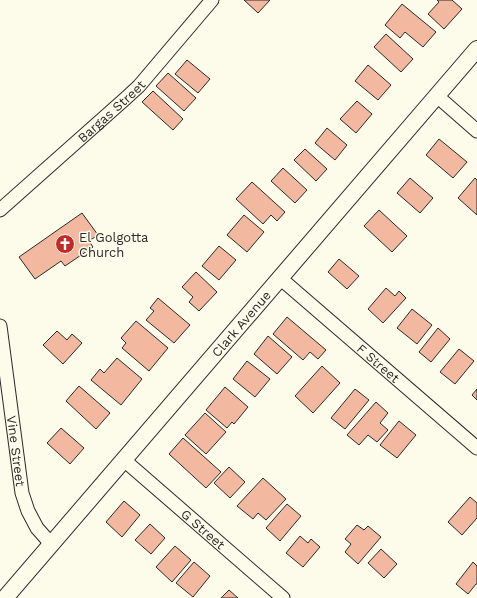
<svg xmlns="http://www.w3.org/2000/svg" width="477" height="598" viewBox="0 0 477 598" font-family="'Work Sans',sans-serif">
<rect width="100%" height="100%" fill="#fdfbea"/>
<path fill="#f2b8a0" stroke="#2b2b2b" d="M244,0H270L258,13Z
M437,0H452L462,9L444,29L428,14L439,2Z
M402,4L436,32L423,47L405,32L400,38L385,25Z
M386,34L413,59L401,72L374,47Z
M187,60L210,79L198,93L175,74Z
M368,65L391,85L378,100L355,81Z
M168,73L196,98L184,111L156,86Z
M153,91L183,119L173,130L142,102Z
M357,101L372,114L356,133L340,119Z
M327,128L347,145L335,160L315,143Z
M439,139L467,162L453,178L426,155Z
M305,149L327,169L316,181L294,160Z
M283,168L307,190L295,203L271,181Z
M410,178L433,198L420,213L397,193Z
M475,178L477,180V215L458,198Z
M252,182L285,212L277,221L271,215L263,224L236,199Z
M379,210L407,236L392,252L364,226Z
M82,213L98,235L89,241L93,247L65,266L61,261L35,279L19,257Z
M244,215L264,232L247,252L227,235Z
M219,246L236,260L219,280L202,266Z
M339,259L359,276L347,289L328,272Z
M196,272L217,292L199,311L189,302L193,297L182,287Z
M386,288L395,296L399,291L406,298L383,323L368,309Z
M158,298L190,325L174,343L146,320L154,311L150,308Z
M412,309L432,325L417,344L397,328Z
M287,317L326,350L318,359L310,352L303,360L273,334Z
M136,321L168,348L149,371L122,348L126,343L121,338Z
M438,328L450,339L431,362L419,352Z
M57,331L67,340L72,334L82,343L63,364L43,345Z
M268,336L292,357L277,374L254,354Z
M459,349L474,361L455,384L440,372Z
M117,358L142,379L121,405L91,380L100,369L104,373Z
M247,361L270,379L255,397L233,379Z
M322,366L340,383L313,413L295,396Z
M79,386L110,413L96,429L66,401Z
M225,387L248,407L234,424L232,422L227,428L206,410Z
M355,389L369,400L345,429L331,418Z
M477,389V400L472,395Z
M376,402L388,413L380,423L388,430L377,442L368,435L359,445L347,435Z
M205,413L226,432L206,454L185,435Z
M399,421L416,435L397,458L380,445Z
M61,428L84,448L70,464L47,443Z
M183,438L221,472L206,488L169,454Z
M229,467L245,482L230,498L214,483Z
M263,478L286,499L266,520L258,513L253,519L237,506Z
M470,497L477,503V518L462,535L448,522Z
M124,501L140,515L122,537L106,522Z
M287,504L301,516L280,541L266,528Z
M150,524L165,538L151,554L135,540Z
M357,525L364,530L368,526L381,537L358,564L345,552L351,544L345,539Z
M300,536L308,543L311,539L320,547L303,567L286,553Z
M175,546L191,560L172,582L156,567Z
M381,549L397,564L384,578L368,563Z
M194,562L210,576L193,597L176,583Z
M473,562L477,566V584H476L468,594L456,584Z
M229,590L238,598H221Z"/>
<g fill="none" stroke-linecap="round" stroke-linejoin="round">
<g stroke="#2b2b2b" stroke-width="15">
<g id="minor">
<path d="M437,96L477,131"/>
<path id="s1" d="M0,210L126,98L139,86L212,0"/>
<path id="s2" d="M280,278L477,448"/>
<path id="s3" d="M0,326L22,493L28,511L37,528L51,544"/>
<path id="s4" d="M124,460L283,598"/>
</g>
</g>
<g stroke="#2b2b2b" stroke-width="18">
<g id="tertiary">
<path id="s5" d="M5,598L477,49"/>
</g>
</g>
<use href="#minor" stroke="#fdfbea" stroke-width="13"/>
<use href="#tertiary" stroke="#fdfbea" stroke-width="16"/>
</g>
<defs>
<g id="church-disc" transform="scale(1)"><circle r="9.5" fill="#c62828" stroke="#fdfbea"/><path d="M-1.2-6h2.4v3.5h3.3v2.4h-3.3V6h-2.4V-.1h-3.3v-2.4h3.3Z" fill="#fff"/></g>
</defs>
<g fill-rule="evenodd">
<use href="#church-disc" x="65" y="244"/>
</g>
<g text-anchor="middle" stroke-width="3" stroke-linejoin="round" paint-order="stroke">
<g font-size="13" fill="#2b2b2b" stroke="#fdfbea">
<text dy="5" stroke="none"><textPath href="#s1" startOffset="149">Bargas Street</textPath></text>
<text dy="5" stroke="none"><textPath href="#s5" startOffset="362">Clark Avenue</textPath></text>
<text dy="5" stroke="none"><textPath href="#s2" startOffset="130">F Street</textPath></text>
<text dy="5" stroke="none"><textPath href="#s3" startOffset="126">Vine Street</textPath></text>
<text dy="5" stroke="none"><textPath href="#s4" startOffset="105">G Street</textPath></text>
</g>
<g font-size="13" fill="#2b2b2b" stroke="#fdfbea" text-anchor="start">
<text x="79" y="242">El Golgotta<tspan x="79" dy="15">Church</tspan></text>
</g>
</g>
</svg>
